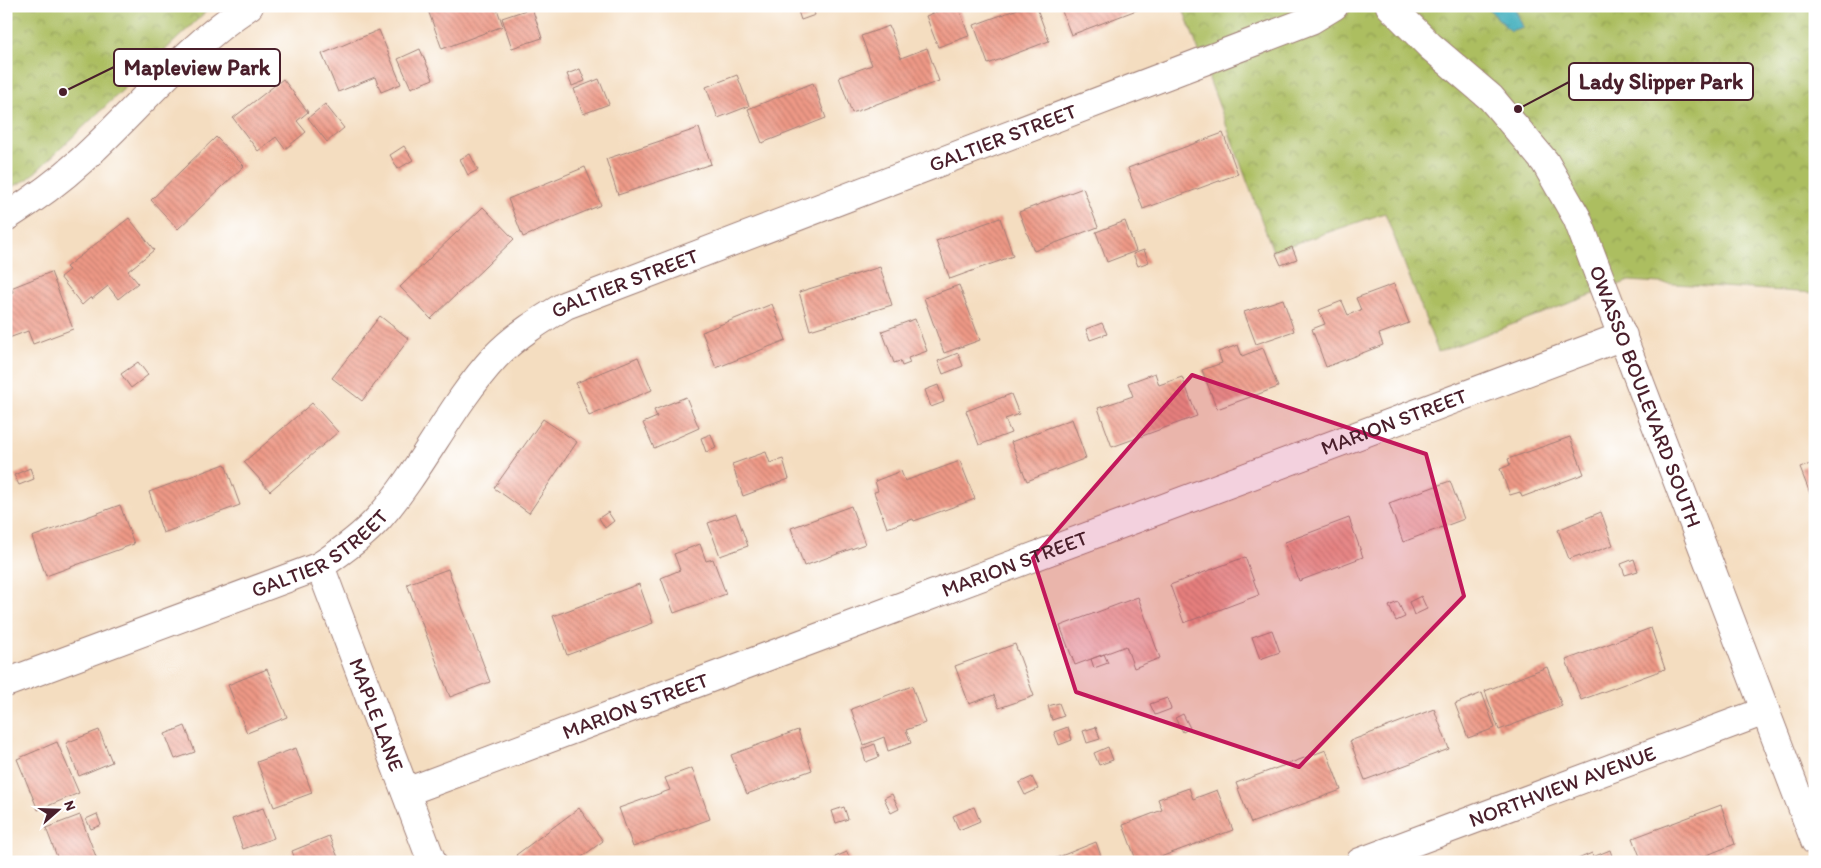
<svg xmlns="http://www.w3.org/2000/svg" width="1821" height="868" viewBox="0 0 1821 868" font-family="Itim,sans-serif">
<defs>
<pattern id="park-crowns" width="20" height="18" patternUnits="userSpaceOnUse" patternTransform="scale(1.25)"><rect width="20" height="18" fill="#acbe61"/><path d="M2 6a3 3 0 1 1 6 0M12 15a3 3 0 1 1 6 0" fill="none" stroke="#8e9a50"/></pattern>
<pattern id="water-ripples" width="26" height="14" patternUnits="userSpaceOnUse" patternTransform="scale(1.25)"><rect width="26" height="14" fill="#3faebc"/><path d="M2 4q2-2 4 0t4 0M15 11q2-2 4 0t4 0" fill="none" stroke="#378d99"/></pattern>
<pattern id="building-back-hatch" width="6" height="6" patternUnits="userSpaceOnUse" patternTransform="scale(1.25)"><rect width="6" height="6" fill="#ee9986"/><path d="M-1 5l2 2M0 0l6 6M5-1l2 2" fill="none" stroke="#c37c6e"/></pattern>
</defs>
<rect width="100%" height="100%" fill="#fff"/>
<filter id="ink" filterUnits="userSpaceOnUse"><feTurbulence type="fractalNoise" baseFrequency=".02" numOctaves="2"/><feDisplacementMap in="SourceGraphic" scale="10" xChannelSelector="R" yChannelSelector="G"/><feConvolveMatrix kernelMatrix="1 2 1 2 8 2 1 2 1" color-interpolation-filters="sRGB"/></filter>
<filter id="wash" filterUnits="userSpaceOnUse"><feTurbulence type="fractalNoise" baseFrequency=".0096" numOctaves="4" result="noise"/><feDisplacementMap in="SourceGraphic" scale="20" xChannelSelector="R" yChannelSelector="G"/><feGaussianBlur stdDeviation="1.12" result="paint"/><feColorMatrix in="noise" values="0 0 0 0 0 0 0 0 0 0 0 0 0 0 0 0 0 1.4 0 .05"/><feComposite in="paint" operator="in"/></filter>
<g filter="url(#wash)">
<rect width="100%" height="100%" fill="#f4ddc0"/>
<path fill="url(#park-crowns)" stroke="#7b6e46" d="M6,6H212L28,179L6,190Z
M1182,6H1815V293L1629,281L1438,352L1385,213L1273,251Z"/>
<path fill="url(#water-ripples)" stroke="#446674" d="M1486,6H1514L1523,27L1510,31Z"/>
<g id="blocks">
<path fill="url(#building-back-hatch)" d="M438,6H496L503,26L442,49L428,10Z
M803,6H812L815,15L801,20L797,8Z
M951,6H958L969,36L938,47L926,16Z
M1026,6H1036L1049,41L988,64L974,25Z
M1060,6H1147L1071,35Z
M532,8L542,38L512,48L502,18Z
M889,26L901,58L927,48L939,81L852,113L839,77L872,65L861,36Z
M379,30L401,84L381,92L375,77L338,92L322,54Z
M420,49L433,79L411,88L398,59Z
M580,69L585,81L572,86L567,74Z
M737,75L749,106L718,118L706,87Z
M283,79L308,112L297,121L306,132L285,149L276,137L258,151L233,118Z
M599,79L609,104L583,114L574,89Z
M813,83L826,118L762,143L748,109Z
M325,104L344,128L327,142L308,118Z
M699,128L711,164L618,195L606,159Z
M1223,133L1238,174L1143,209L1128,168Z
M216,137L244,166L178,229L151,200Z
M404,146L413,160L398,169L390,155Z
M470,154L478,170L468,175L460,159Z
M585,167L601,205L523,237L508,199Z
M1083,188L1098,227L1034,251L1019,212Z
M483,207L514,239L431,319L400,287Z
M129,218L154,250L128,271L138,283L118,299L108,286L92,299L91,297L82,305L60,277L69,270L66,267Z
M1000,218L1013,256L950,279L936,241Z
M1125,221L1136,251L1107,262L1096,232Z
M1292,247L1297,259L1281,265L1276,254Z
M1144,250L1149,262L1138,266L1133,254Z
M880,267L892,305L810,330L799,292Z
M51,272L73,329L33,344L28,331L6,339V295L13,292L11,288Z
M1394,284L1409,323L1379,334L1383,345L1326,367L1312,329L1325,324L1319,310L1342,301L1348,315L1361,310L1356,298Z
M959,285L980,340L944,353L924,298Z
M1283,299L1294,331L1256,344L1244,312Z
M772,304L786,340L716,368L702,332Z
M380,316L409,339L362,401L332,378Z
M915,319L927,351L908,358L910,363L902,366L900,361L894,363L882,331Z
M1102,323L1107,334L1090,340L1086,329Z
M1238,345L1242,356L1263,348L1278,387L1217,409L1202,370L1222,363L1218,352Z
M958,353L963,366L943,374L938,361Z
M638,357L652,390L589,416L576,383Z
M138,362L148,375L131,388L121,374Z
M1155,373L1159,385L1182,377L1197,416L1112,447L1098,408L1133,396L1128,383Z
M938,385L944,402L931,407L925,390Z
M1011,394L1019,414L1005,419L1011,433L979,445L966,411Z
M686,397L699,428L654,448L643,423L657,417L654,410Z
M312,403L338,432L270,491L244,462Z
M543,419L577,442L529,513L494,488Z
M1072,419L1086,458L1027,481L1011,442Z
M711,434L716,448L706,452L701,438Z
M1570,437L1584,474L1522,497L1520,492L1510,495L1500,469L1510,465L1508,459Z
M766,452L770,463L783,459L789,479L743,496L732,464Z
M960,461L975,499L914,521L913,519L887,528L874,492L878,491L875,481L901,471L905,481Z
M1815,462V506L1800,468Z
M225,464L240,505L163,533L149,492Z
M30,468L34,479L19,485L14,475Z
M1450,481L1464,519L1403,542L1389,503Z
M120,505L134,544L46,576L32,537Z
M851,506L865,544L804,566L791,528Z
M608,512L614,521L605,528L599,518Z
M1601,512L1613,545L1581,557L1580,555L1569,559L1558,530Z
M736,513L748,546L720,556L708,523Z
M1349,518L1363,557L1299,581L1285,542Z
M700,544L706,561L713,559L726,594L674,613L661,578L680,570L674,554Z
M1245,557L1259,595L1184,623L1170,585Z
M1634,559L1638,571L1625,575L1621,564Z
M448,569L490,682L450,697L407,584Z
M639,584L653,623L567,655L553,616Z
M1421,596L1427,609L1414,615L1409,602Z
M1138,597L1160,658L1134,668L1126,646L1075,665L1060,626Z
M1398,602L1405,617L1396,621L1389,606Z
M1651,628L1665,669L1581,700L1566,660Z
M1272,630L1280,652L1260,659L1252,637Z
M1015,644L1034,696L999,708L994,695L969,704L955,666Z
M1104,654L1108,663L1094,668L1091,659Z
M1547,667L1562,706L1499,730L1485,691Z
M267,669L287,717L247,733L228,685Z
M912,686L925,723L906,730L911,743L888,751L884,737L864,745L851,709Z
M1482,693L1495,728L1468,738L1455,704Z
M1167,698L1171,709L1155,715L1150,704Z
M1059,703L1064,716L1052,720L1048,706Z
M1434,709L1449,749L1365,780L1350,741Z
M1183,714L1190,728L1183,732L1175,718Z
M185,726L195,752L175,759L165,734Z
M1068,727L1072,740L1059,745L1054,732Z
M1096,727L1100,739L1087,743L1083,731Z
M99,730L112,762L79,776L66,743Z
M798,730L812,770L747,794L731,755Z
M57,742L79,793L38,810L17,759Z
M875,744L879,757L866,762L862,749Z
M1108,747L1113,760L1099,765L1094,753Z
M296,748L312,793L274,807L257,762Z
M1326,750L1341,790L1251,823L1236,783Z
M692,768L710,819L633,847L619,808L670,790L665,778Z
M1032,777L1038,789L1025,795L1019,783Z
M1189,788L1193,799L1217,790L1233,830L1147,862H1137L1123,825L1162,810L1158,799Z
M892,794L899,809L891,813L884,798Z
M1721,805L1735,844L1689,862H1642L1633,838Z
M844,807L848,819L836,823L832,811Z
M974,807L980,821L959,830L953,816Z
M263,808L274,838L243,849L232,819Z
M579,808L603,841L575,862H521L516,855Z
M97,814L101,825L91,829L86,819Z
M80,815L98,862H59L46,828Z
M329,836L340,862H296L292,851Z
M1096,842L1103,862H1046Z
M1610,850L1614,862H1571L1592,853L1593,857Z
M847,852L851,862H837L835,857Z"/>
</g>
</g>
<g filter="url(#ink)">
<use href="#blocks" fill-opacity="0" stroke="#9f7e76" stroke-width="1"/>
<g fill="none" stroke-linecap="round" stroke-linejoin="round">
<g stroke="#9f7e76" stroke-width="30">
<g id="minor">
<path d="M6,217C33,200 58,182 82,160C138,109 186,47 249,6"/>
<path id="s1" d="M320,566L432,862"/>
<path id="s2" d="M6,683L320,566C341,552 362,537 379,518C423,468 450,406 495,357C516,335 541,320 566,305L1311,20L1334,6"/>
<path id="s3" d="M406,792L1623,336"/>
<path id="s4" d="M1360,862L1765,711"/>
</g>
</g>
<g stroke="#9f7e76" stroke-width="30">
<g id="tertiary">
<path id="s5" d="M1390,6L1430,46L1491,98L1545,162L1577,218L1815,841"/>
</g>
</g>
<use href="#minor" stroke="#fff" stroke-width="28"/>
<use href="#tertiary" stroke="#fff" stroke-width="28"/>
</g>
</g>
<path fill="#c2185b" fill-opacity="0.2" stroke="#c2185b" stroke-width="4" stroke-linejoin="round" d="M1192,375L1426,454L1464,596L1299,767L1076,692L1033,558Z"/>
<g text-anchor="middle" stroke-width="4" stroke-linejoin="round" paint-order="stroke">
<g font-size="21" fill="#4a1f2b" stroke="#fff">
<text dy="7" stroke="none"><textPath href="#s2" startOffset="1166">GALTIER STREET</textPath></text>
<text dy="7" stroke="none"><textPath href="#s2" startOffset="761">GALTIER STREET</textPath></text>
<text dy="7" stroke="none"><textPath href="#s5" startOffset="476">OWASSO BOULEVARD SOUTH</textPath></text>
<text dy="7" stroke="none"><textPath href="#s3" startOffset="1055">MARION STREET</textPath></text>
<text dy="7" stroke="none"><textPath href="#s2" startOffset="341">GALTIER STREET</textPath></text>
<text dy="7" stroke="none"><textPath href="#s3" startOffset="650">MARION STREET</textPath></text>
<text dy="7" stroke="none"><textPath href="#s3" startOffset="245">MARION STREET</textPath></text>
<text dy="7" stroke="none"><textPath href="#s1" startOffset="159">MAPLE LANE</textPath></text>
<text dy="7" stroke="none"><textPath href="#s4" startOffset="216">NORTHVIEW AVENUE</textPath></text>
</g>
</g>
<path fill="none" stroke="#4a1f2b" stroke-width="2" d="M63 92L114 67M1518 109L1569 82"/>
<g fill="#4a1f2b" stroke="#fff" stroke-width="2">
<circle cx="63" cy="92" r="5"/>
<circle cx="1518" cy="109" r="5"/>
</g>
<g fill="#fff" stroke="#4a1f2b" stroke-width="2">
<rect x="114" y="49" width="166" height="37" rx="5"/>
<rect x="1569" y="63" width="184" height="37" rx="5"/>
</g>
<g font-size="22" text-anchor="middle" font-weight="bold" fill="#4a1f2b">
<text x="197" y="75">Mapleview Park</text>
<text x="1661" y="89">Lady Slipper Park</text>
</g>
<rect width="1821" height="868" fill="none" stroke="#fff" stroke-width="25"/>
<g transform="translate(58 810) rotate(70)" stroke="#ffffff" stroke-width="4" paint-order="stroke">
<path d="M0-4L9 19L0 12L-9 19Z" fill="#4a1f2b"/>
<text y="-8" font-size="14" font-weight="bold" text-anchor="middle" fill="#4a1f2b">N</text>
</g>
</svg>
